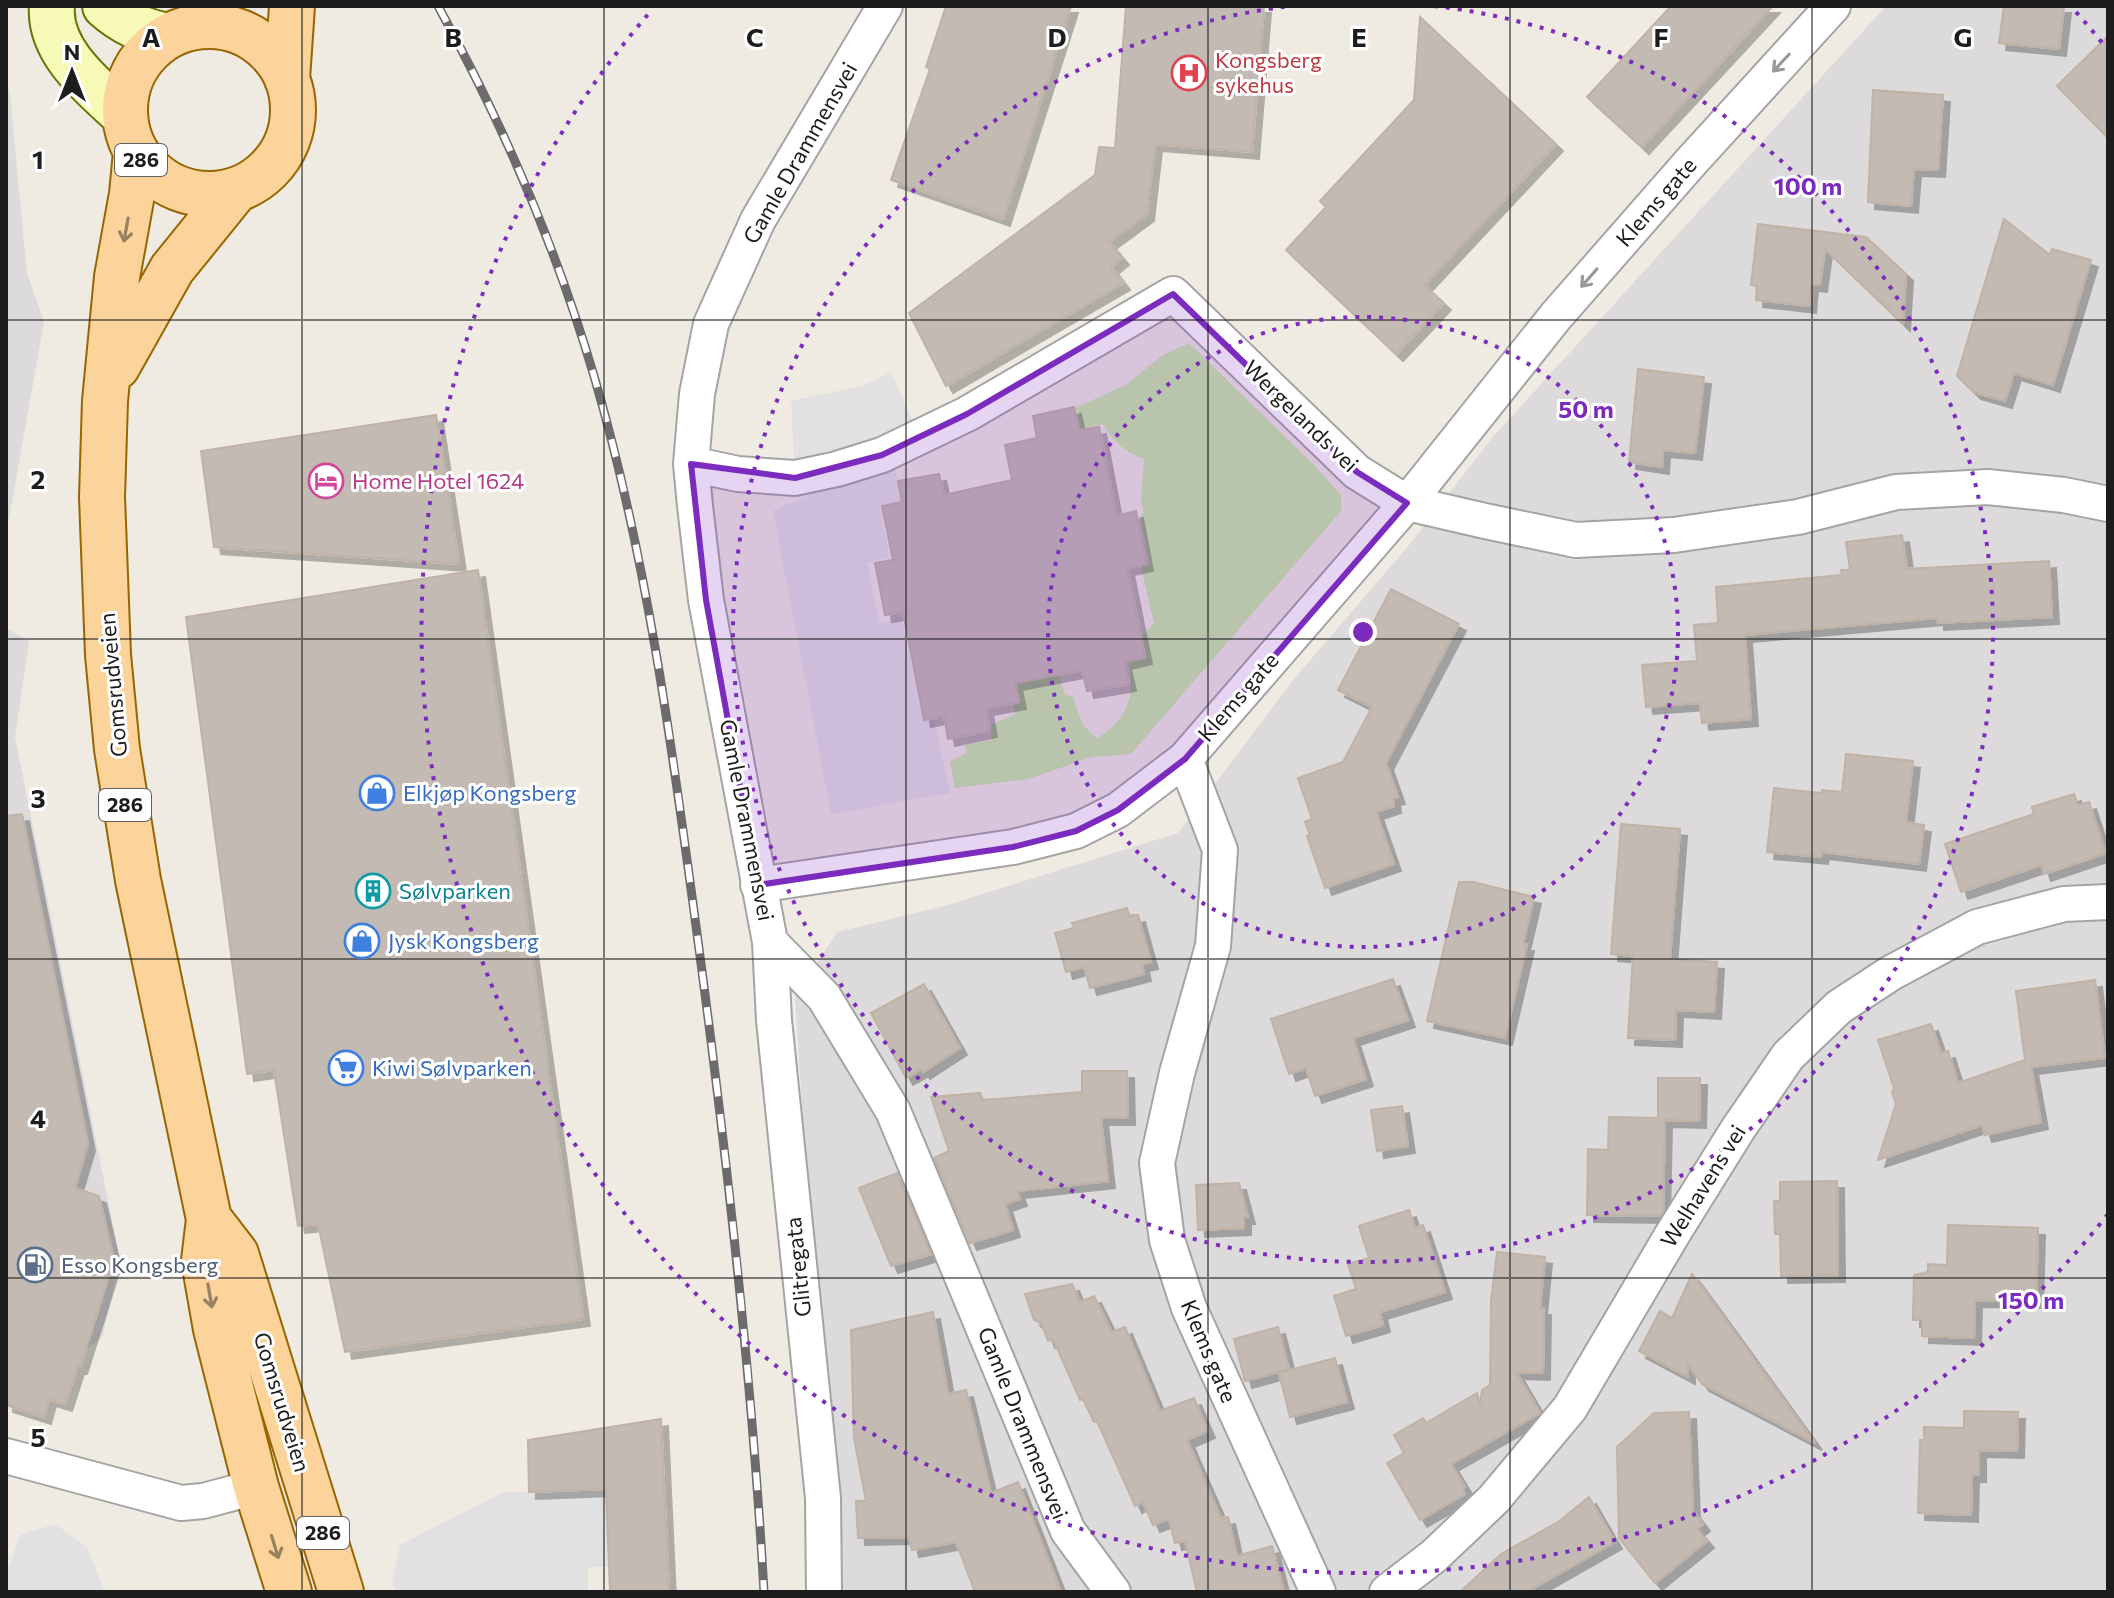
<svg xmlns="http://www.w3.org/2000/svg" width="2114" height="1598" viewBox="0 0 2114 1598" font-family="Commissioner,sans-serif">
<defs>
<filter id="shadow"><feDropShadow dx="7" dy="7" stdDeviation="0" flood-color="#0004"/></filter>
</defs>
<rect width="100%" height="100%" fill="#efebe3"/>
<path fill="#dcdada" d="M1886,6H2108V1592H834L795,998L837,932L944,906L1178,833L1294,679L1410,544L1491,439Z
M6,76L10,94L27,273L44,322L6,536Z
M6,628L29,641L15,737L120,1260L103,1336L61,1370L6,1352Z"/>
<path fill="#c8eaa8" d="M1189,343L1316,467L1341,495V511L1131,754L1092,757L1028,779L955,788L950,762L966,753L965,745L992,740L990,725L1015,714L1013,704L1020,702L1001,602L1033,596L1050,677L1059,676L1065,694L1073,697L1083,725L1097,739C1127,718 1135,699 1129,662L1147,659L1142,635L1154,624L1142,571L1143,566L1150,564L1140,516L1144,513L1141,501L1144,459C1126,453 1112,441 1103,424L1080,429L1076,408L1127,384L1163,355Z"/>
<path fill="#e1e1e1" d="M891,372L920,437L795,478L791,401L862,386Z
M895,469L901,502L880,506L889,557L867,563L879,623L902,619L923,721L934,720L950,793L831,814L773,511L845,479Z
M606,1484L609,1567H588V1592H395L392,1581L400,1545L504,1492L561,1491Z
M55,1524L87,1547L105,1592H6V1576L20,1535Z"/>
<path fill="#c3bab3" stroke="#c0b2a5" stroke-width="2" filter="url(#shadow)" d="M946,6H1071L1003,219L891,180L930,69L926,67Z
M1126,6H1264L1252,152L1155,144L1147,214L1109,242L1122,258L1111,267L1123,283L946,386L909,313L1095,175L1099,147L1115,148Z
M1671,6H1773L1642,147L1587,97Z
M2004,6H2064L2059,49L1999,43Z
M1420,17L1556,144L1424,285L1444,303L1396,354L1286,250L1326,207L1320,201L1414,100Z
M2108,36V138L2057,86Z
M1873,90L1943,95L1938,170L1914,169L1911,206L1868,202Z
M2004,219L2050,255L2052,249L2091,260L2053,385L2014,373L2005,401L1974,392L1957,376Z
M1758,224L1866,237L1906,274L1903,324L1825,249L1820,285L1811,284L1809,306L1756,300L1757,286L1751,285Z
M1638,369L1704,377L1695,453L1663,450L1662,467L1629,462Z
M1074,407L1079,430L1099,427L1116,516L1136,511L1146,564L1127,568L1145,657L1124,662L1129,684L1087,691L1082,670L1015,683L1019,702L986,708L990,730L948,739L944,716L924,720L903,612L885,615L875,563L893,560L882,506L902,502L898,481L939,474L944,495L1012,480L1005,445L1037,438L1033,416Z
M436,415L459,564L214,547L201,451Z
M1902,535L1907,569L2049,561L2052,617L1937,623V618L1745,635L1751,719L1702,723L1700,703L1646,707L1642,665L1697,661L1694,625L1718,623L1716,587L1842,575L1841,570H1850L1846,542Z
M478,570L583,1319L345,1352L318,1224L298,1226L274,1070L247,1074L186,617Z
M1391,589L1459,624L1386,763L1398,797L1393,798L1394,806L1376,812L1394,864L1325,888L1307,836L1310,835L1305,822L1312,819L1298,778L1343,762L1372,707L1338,690Z
M1846,754L1913,761L1906,822L1924,825L1919,864L1822,852L1821,857L1767,852L1774,788L1822,793V790L1842,792Z
M2074,794L2078,805L2089,802L2106,853L2044,874L2041,865L1961,892L1945,844L2034,814L2032,807Z
M22,814L88,1144L75,1188L99,1196L114,1260L80,1367H77L65,1404L49,1399L44,1417L6,1405V816Z
M1621,824L1680,829L1670,959L1717,962L1714,1012L1676,1010L1675,1040L1628,1038L1633,956L1611,954Z
M1459,882H1473L1534,897L1523,944H1527L1505,1038L1427,1021Z
M1127,908L1130,917L1138,915L1151,962L1142,964L1144,974L1090,988L1084,967L1066,972L1055,933L1074,928L1072,923Z
M1393,979L1408,1020L1353,1038L1366,1079L1315,1096L1306,1068L1289,1074L1271,1019Z
M2095,980L2105,1058L2031,1067L2041,1122L1985,1135L1982,1125L1878,1160L1896,1104L1892,1092L1894,1088L1878,1040L1931,1024L1941,1053L1948,1051L1958,1083L2025,1060L2016,991Z
M924,984L960,1048L923,1072L922,1069L906,1078L871,1013Z
M1082,1071H1127L1128,1118H1101L1108,1181L1017,1191L1020,1199L1005,1204L1013,1230L970,1243L934,1158L949,1151L931,1097L980,1093L983,1100L1082,1092Z
M1658,1078H1700L1699,1121L1665,1120L1663,1212L1660,1216L1587,1215L1588,1149L1608,1150L1609,1117L1658,1118Z
M1402,1106L1408,1146L1377,1151L1371,1110Z
M897,1173L931,1254L891,1266L859,1188Z
M1837,1181L1838,1275L1781,1276L1780,1234H1775L1774,1201H1780V1182Z
M1239,1183L1248,1217H1244V1228L1198,1230L1196,1185Z
M1409,1210L1415,1228L1423,1225L1445,1292L1380,1312L1383,1325L1346,1336L1334,1296L1356,1289L1348,1264L1369,1258L1359,1226Z
M1948,1225L2038,1228L2036,1301L1975,1300L1974,1338L1922,1336V1320H1913L1914,1275L1928,1272V1264L1947,1265Z
M1497,1252L1545,1257L1540,1308H1544L1543,1373L1516,1372L1540,1413L1451,1464L1465,1487L1462,1489L1465,1494L1420,1520L1387,1463L1404,1453L1394,1435L1423,1418L1426,1423L1477,1393L1480,1404L1482,1390L1490,1385L1491,1301Z
M1692,1274L1712,1301L1815,1443L1702,1384L1688,1365V1377L1639,1351L1660,1311L1672,1318Z
M1072,1284L1080,1302L1094,1296L1112,1332L1125,1327L1160,1411L1194,1398L1208,1431L1187,1440L1221,1518L1228,1517L1237,1556L1272,1546L1284,1592H1197L1185,1541L1175,1543L1169,1519L1153,1525L1143,1502L1135,1506L1097,1421L1094,1422L1083,1399L1080,1400L1053,1339L1048,1341L1041,1323L1034,1320L1025,1294Z
M933,1312L948,1394L966,1390L991,1493L1018,1482L1061,1592H975L956,1542L912,1550L909,1537L858,1538L856,1501H866L854,1438L851,1330Z
M1278,1327L1289,1369L1245,1381L1234,1339Z
M1335,1358L1347,1402L1290,1417L1279,1373Z
M1964,1411L2018,1412L2017,1451L1979,1450V1475H1972L1971,1515L1918,1513L1920,1440H1924V1427L1964,1428Z
M1689,1412L1693,1511L1703,1524L1697,1529L1707,1541L1655,1583L1619,1538L1617,1447L1654,1413Z
M661,1419L669,1592H610L606,1489L529,1492L528,1440Z
M1589,1497L1615,1542L1527,1592H1460L1501,1554L1558,1522Z"/>
<g fill="none" stroke-linecap="round" stroke-linejoin="round">
<g stroke="#a4a4a4" stroke-width="38">
<path id="minor" d="M885,6L758,220L711,324L697,394L691,464L695,506L706,600L770,942L824,997L893,1111L1068,1531L1113,1592
M691,464L738,474L795,478L837,469L882,455L967,414L1173,294L1357,472L1407,503L1485,521L1576,540L1674,535L1798,517L1896,492L1988,487L2064,495L2108,504
M758,885L1013,847L1076,831L1118,810L1185,759
M770,942L774,1020L823,1498L824,1592
M6,1456L181,1503L203,1501L256,1487
M1318,1592L1189,1308L1167,1240L1157,1163L1177,1073L1213,946L1220,850L1185,759L1407,503L1556,316L1690,163L1833,6
M1387,1592L1434,1556L1494,1499L1570,1408L1672,1235L1738,1129L1788,1056L1839,1007L1891,973L1977,927L2064,904L2108,902"/>
</g>
<g stroke="#687504" stroke-width="48">
<path id="secondary" d="M52,6C48,52 95,88 125,116
M105,6C124,23 143,31 167,36"/>
</g>
<g stroke="#976600" stroke-width="48">
<path id="primary" d="M125 110a84 84 0 1 1 168 0a84 84 0 1 1-168 0Z
M287,79L292,6
M136,152L132,194L117,277L105,401L102,497L108,655L117,749L138,880L209,1219L204,1261L216,1329L256,1487L289,1592
M117,367L172,269L236,190
M209,1219L236,1254L341,1592"/>
</g>
<use href="#minor" stroke="#fff" stroke-width="34"/>
<use href="#secondary" stroke="#f6fab6" stroke-width="44"/>
<use href="#primary" stroke="#fcd39a" stroke-width="44"/>
<g stroke="#6b6b6b" stroke-width="9">
<path id="rail" d="M438,6C503,124 556,247 594,376C649,564 674,762 700,956C728,1167 752,1379 764,1592"/>
</g>
<use href="#rail" stroke="#fff" stroke-width="6" stroke-dasharray="18" stroke-linecap="butt"/>
</g>
<defs><path id="oneway-shaft" d="M-6 0H5M1.5-3L5.5 0L1.5 3" fill="none" stroke-width="1.6" stroke-linecap="round" stroke-linejoin="round" transform="scale(2)"/></defs>
<g stroke="#999">
<use href="#oneway-shaft" transform="translate(1781 63) rotate(133)"/>
<use href="#oneway-shaft" transform="translate(1589 278) rotate(131)"/>
</g>
<g stroke="#988162">
<use href="#oneway-shaft" transform="translate(126 230) rotate(100)"/>
<use href="#oneway-shaft" transform="translate(210 1296) rotate(80)"/>
<use href="#oneway-shaft" transform="translate(275 1547) rotate(73)"/>
</g>
<path fill="#7b2cbf" fill-opacity="0.2" stroke="#7b2cbf" stroke-width="6" stroke-linejoin="round" d="M1173,294L1357,472L1407,503L1185,759L1118,810L1076,831L1013,847L758,885L706,600L691,464L795,478L882,455L967,414Z"/>
<path fill="none" stroke="#1d1d1d" stroke-width="2" stroke-opacity="0.55" d="M302,6V1592M604,6V1592M906,6V1592M1208,6V1592M1510,6V1592M1812,6V1592M6,320H2108M6,639H2108M6,959H2108M6,1278H2108"/>
<g fill="none" stroke="#7b2cbf" stroke-width="4" stroke-dasharray="4 8">
<circle cx="1363" cy="632" r="315"/>
<path d="M1434 6A630 630 0 1 1 1292 6"/>
<path d="M2108 1214A945 945 0 1 1 650 12M2076 12A945 945 0 0 1 2108 50"/>
</g>
<defs>
<g id="hospital-ring" transform="scale(1.8)"><circle r="9.5" fill="#fff" stroke="#e0444e" stroke-width="1.5"/><path d="M-5-5h3v3.5h4V-5h3V5h-3V1.5h-4V5h-3Z" fill="#e0444e"/></g>
<g id="hotel-ring" transform="scale(1.8)"><circle r="9.5" fill="#fff" stroke="#d1479c" stroke-width="1.5"/><path d="M-6-4.5h1.5V1H6V5H4.5V3h-9V5H-6ZM-4 0a1.8 1.8 0 1 1 3.6 0ZM.5 0V-2.5h3Q6-2.5 6 0Z" fill="#d1479c"/></g>
<g id="shop-ring" transform="scale(1.8)"><circle r="9.5" fill="#fff" stroke="#3f7fe0" stroke-width="1.5"/><path d="M-5-2.5h2.3a2.7 3.5 0 0 1 5.4 0H5L5.5 6h-11ZM-1.5-2.5h3a1.5 2.3 0 0 0-3 0Z" fill="#3f7fe0"/></g>
<g id="building-ring" transform="scale(1.8)"><circle r="9.5" fill="#fff" stroke="#0f9aa8" stroke-width="1.5"/><path d="M-4-6H4V6H1V3H-1V6H-4ZM-2.5-4.3h1.7v1.8h-1.7ZM.8-4.3h1.7v1.8H.8ZM-2.5-1h1.7V.8h-1.7ZM.8-1h1.7V.8H.8Z" fill="#0f9aa8"/></g>
<g id="supermarket-ring" transform="scale(1.8)"><circle r="9.5" fill="#fff" stroke="#3f7fe0" stroke-width="1.5"/><path d="M-6-5.5h2.5l.6 2H6L4.5 2H-2.5L-4.4-4H-6ZM-1.5 3.2a1.3 1.3 0 1 0 .1 0ZM3 3.2a1.3 1.3 0 1 0 .1 0Z" fill="#3f7fe0"/></g>
<g id="fuel-ring" transform="scale(1.8)"><circle r="9.5" fill="#fff" stroke="#5c6f8a" stroke-width="1.5"/><path d="M-5.5-6h7V0h2V4h1.3V-2.5L3-4.5l.8-.8L6-3V5H2.5V1h-1V6h-7ZM-4.2-4.7v3.2H.2V-4.7Z" fill="#5c6f8a"/></g>
</defs>
<g fill-rule="evenodd">
<use href="#hospital-ring" x="1189" y="73"/>
<use href="#hotel-ring" x="326" y="481"/>
<use href="#shop-ring" x="377" y="793"/>
<use href="#building-ring" x="373" y="891"/>
<use href="#shop-ring" x="362" y="941"/>
<use href="#supermarket-ring" x="346" y="1068"/>
<use href="#fuel-ring" x="35" y="1265"/>
</g>
<g text-anchor="middle" stroke-width="6" stroke-linejoin="round" paint-order="stroke">
<g fill="#fff" stroke="#616161" stroke-width="2">
<rect x="115" y="144" width="52" height="32" rx="6"/>
<rect x="99" y="789" width="52" height="32" rx="6"/>
<rect x="297" y="1517" width="52" height="32" rx="6"/>
</g>
<g font-size="20" font-weight="bold" fill="#1d1d1d">
<text x="141" y="167">286</text>
<text x="125" y="812">286</text>
<text x="323" y="1540">286</text>
</g>
<g font-size="22" fill="#be3a42" stroke="#fff" text-anchor="start">
<text x="1215" y="68">Kongsberg<tspan x="1215" dy="25">sykehus</tspan></text>
</g>
<g font-size="22" fill="#1d1d1d" stroke="#fff">
<text transform="translate(800 153) rotate(-60)" y="8">Gamle Drammensvei</text>
<text transform="translate(1656 202) rotate(-49)" y="8">Klems gate</text>
<text transform="translate(1301 416) rotate(44)" y="8">Wergelands vei</text>
<text transform="translate(113 685) rotate(-95)" y="8">Gomsrudveien</text>
<text transform="translate(1238 697) rotate(-49)" y="8">Klems gate</text>
<text transform="translate(747 820) rotate(79)" y="8">Gamle Drammensvei</text>
<text transform="translate(1703 1186) rotate(-58)" y="8">Welhavens vei</text>
<text transform="translate(798 1267) rotate(-96)" y="8">Glitregata</text>
<text transform="translate(1209 1351) rotate(67)" y="8">Klems gate</text>
<text transform="translate(282 1402) rotate(73)" y="8">Gomsrudveien</text>
<text transform="translate(1023 1423) rotate(68)" y="8">Gamle Drammensvei</text>
</g>
<g font-size="22" fill="#b23c85" stroke="#fff" text-anchor="start">
<text x="352" y="489">Home Hotel 1624</text>
</g>
<g font-size="22" fill="#366cbe" stroke="#fff" text-anchor="start">
<text x="403" y="801">Elkjøp Kongsberg</text>
<text x="388" y="949">Jysk Kongsberg</text>
<text x="372" y="1076">Kiwi Sølvparken</text>
</g>
<g font-size="22" fill="#0d838f" stroke="#fff" text-anchor="start">
<text x="399" y="899">Sølvparken</text>
</g>
<g font-size="22" fill="#4e5e75" stroke="#fff" text-anchor="start">
<text x="61" y="1273">Esso Kongsberg</text>
</g>
</g>
<g font-size="26" text-anchor="middle" font-weight="bold" fill="#1d1d1d" stroke="#fff" stroke-width="6" stroke-linejoin="round" paint-order="stroke">
<text x="151" y="47">A</text>
<text x="453" y="47">B</text>
<text x="755" y="47">C</text>
<text x="1057" y="47">D</text>
<text x="1359" y="47">E</text>
<text x="1661" y="47">F</text>
<text x="1963" y="47">G</text>
<text x="38" y="169">1</text>
<text x="38" y="489">2</text>
<text x="38" y="808">3</text>
<text x="38" y="1128">4</text>
<text x="38" y="1447">5</text>
</g>
<circle cx="1363" cy="632" r="12" fill="#7b2cbf" stroke="#fff" stroke-width="4"/>
<g font-size="24" text-anchor="middle" font-weight="bold" fill="#7b2cbf" stroke="#fff" stroke-width="6" stroke-linejoin="round" paint-order="stroke">
<text x="1808" y="195">100 m</text>
<text x="1586" y="418">50 m</text>
<text x="2031" y="1309">150 m</text>
</g>
<rect width="2114" height="1598" fill="none" stroke="#1d1d1d" stroke-width="16"/>
<g transform="translate(72 72)" stroke="#ffffff" stroke-width="6" paint-order="stroke">
<path d="M0-6L14 30L0 20L-14 30Z" fill="#1d1d1d"/>
<text y="-12" font-size="22" font-weight="bold" text-anchor="middle" fill="#1d1d1d">N</text>
</g>
</svg>
